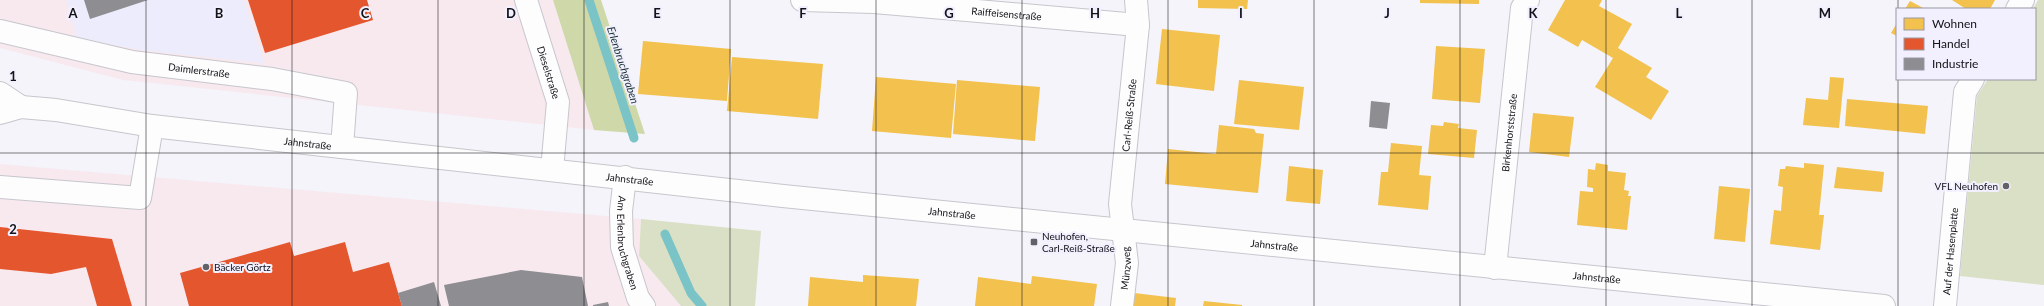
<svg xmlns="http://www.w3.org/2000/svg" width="2044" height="306" viewBox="0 0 2044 306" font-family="Lato,sans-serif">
<rect width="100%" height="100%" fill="#f4f4fa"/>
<path fill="#f8e9ef" d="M0,0H553L594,130L123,80L0,48Z
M0,164L641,219L639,256L681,306H0Z"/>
<path fill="#edecfc" d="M66,0H244L264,63L140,50L77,38Z"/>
<path fill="#dae0c5" d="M2038,0H2044V285L1960,276L1977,96L1988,79H2035V9H2033Z
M641,219L761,231L755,306H681L639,256Z"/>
<path fill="#ced8a9" d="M553,0H601L645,134L594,130Z"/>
<path fill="#f2c14e" d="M1198,0H1248L1247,9L1198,8Z
M1420,0H1479V4L1420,3Z
M1565,0H1602L1599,6L1632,24L1618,48L1652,68L1646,77L1669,91L1651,120L1595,87L1613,58L1582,40L1578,47L1548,30Z
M1952,0H1995L1990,9H1966Z
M1910,1L1925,9H1905Z
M1897,23V36L1891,33Z
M1162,29L1220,35L1214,91L1156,84Z
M643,41L731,49L727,101L638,94Z
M1436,46L1485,49L1480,103L1432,99Z
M732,57L823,64L818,119L727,111Z
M876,77L956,84L951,138L872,131Z
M1830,77L1844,78L1839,128L1803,125L1806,98L1828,100Z
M957,80L1040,87L1035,141L953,134Z
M1239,80L1304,87L1299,130L1234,124Z
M1847,99L1928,106L1925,134L1845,126Z
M1533,113L1574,117L1569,157L1529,152Z
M1444,122L1459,124L1458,128L1477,130L1474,158L1428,154L1431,125L1443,126Z
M1219,125L1254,129L1256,133L1264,134L1258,193L1165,184L1168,149L1216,154Z
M1391,143L1422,146L1419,175L1431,176L1428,210L1378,205L1381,172H1388Z
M1596,163L1608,165V171L1626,173L1624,190L1629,191L1628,196H1631L1627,230L1577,225L1580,191L1593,192V188L1587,187L1588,169L1595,170Z
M1804,163L1824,165L1819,215H1824L1820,250L1770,244L1774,210L1781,211L1783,187L1778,186L1780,169H1785L1786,166L1804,168Z
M1289,166L1323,170L1320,204L1286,201Z
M1837,167L1884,172L1882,192L1834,188Z
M1719,186L1750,189L1745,242L1714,239Z
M863,275L919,279L916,306H808L810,277L863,282Z
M1032,276L1097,284L1094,306H975L978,277L1031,284Z
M1134,293L1176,298L1175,306H1132Z
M1204,301L1242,305V306H1203Z"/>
<path fill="#e4572e" d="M248,0H367L373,20L265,53Z
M0,227L112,239L132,306H97L86,267L51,274L0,269Z
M290,242L294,256L345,242L353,272L389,262L402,306H189L180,273Z"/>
<path fill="#8d8d92" d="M84,0H148L90,19Z
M1371,101L1390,103L1387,129L1369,127Z
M521,270L582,277L588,306H449L444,285Z
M434,282L441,306H402L398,293Z
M608,302L609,306H593V305Z"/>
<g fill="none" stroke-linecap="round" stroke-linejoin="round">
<path stroke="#7ac3c6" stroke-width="9" d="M589,0L634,138
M665,234L691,293L702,306"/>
<g stroke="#c7c6cc" stroke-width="24">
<g id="minor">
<path id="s1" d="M526,0L558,102L552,170"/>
<path id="s2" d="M802,0L874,2L1138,25"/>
<path d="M2017,9L2023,0"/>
<path id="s3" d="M0,31L132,62L272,79L346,93L342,147"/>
<path d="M0,93L21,107"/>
<path id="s4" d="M0,113L21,107L56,110L152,126L783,196L1884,306"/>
<path id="s5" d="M625,177L621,211L622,247L638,298L644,306"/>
<path d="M0,187L140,198L152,126"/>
<path id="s6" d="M1495,268L1522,8L1528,0"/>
<path id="s7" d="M1122,306L1127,263L1120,204L1138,25L1136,0"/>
<path id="s8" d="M1945,306L1965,92L1973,79"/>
</g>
</g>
<use href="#minor" stroke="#fdfdfe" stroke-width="22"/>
</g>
<path fill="none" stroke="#121217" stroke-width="1" stroke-opacity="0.55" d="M146,0V306M292,0V306M438,0V306M584,0V306M730,0V306M876,0V306M1022,0V306M1168,0V306M1314,0V306M1460,0V306M1606,0V306M1752,0V306M1898,0V9M1898,79V306M0,153H2044"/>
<g fill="#616166" stroke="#f2f0fe" stroke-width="1.5">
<circle cx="2006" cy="186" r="4"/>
<rect x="1030" y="238" width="8" height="8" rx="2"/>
<circle cx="206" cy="267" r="4"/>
</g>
<g text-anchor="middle" stroke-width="4" stroke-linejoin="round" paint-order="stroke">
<g font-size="10" fill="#121217" stroke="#f2f0fe">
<text dy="4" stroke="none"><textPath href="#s2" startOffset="205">Raiffeisenstraße</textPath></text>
<text dy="4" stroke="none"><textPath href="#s3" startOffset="203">Daimlerstraße</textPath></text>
<text dy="4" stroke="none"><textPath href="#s1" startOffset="76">Dieselstraße</textPath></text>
<text dy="4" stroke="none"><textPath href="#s7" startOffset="192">Carl-Reiß-Straße</textPath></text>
<text dy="4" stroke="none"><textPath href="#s6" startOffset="136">Birkenhorststraße</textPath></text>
<text dy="4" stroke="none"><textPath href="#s4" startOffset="311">Jahnstraße</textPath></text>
<text dy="4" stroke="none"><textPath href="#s4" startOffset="635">Jahnstraße</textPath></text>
<text dy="4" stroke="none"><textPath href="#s4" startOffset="959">Jahnstraße</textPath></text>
<text dy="4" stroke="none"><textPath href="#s5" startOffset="67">Am Erlenbruchgraben</textPath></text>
<text dy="4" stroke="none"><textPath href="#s4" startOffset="1283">Jahnstraße</textPath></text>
<text dy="4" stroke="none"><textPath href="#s8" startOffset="55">Auf der Hasenplatte</textPath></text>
<text dy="4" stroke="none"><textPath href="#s7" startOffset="38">Münzweg</textPath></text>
<text dy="4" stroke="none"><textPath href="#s4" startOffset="1607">Jahnstraße</textPath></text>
</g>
<g font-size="10" fill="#121217" stroke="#f2f0fe" text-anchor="start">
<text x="1998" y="190" text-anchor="end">VFL Neuhofen</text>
<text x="1042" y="240">Neuhofen,<tspan x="1042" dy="12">Carl-Reiß-Straße</tspan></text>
<text x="214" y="271">Bäcker Görtz</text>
</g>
<g font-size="11" font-style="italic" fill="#1d3535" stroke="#f2f0fe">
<text transform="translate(623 65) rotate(72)" y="4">Erlenbruchgraben</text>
</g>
</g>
<g font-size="13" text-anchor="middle" font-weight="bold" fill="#121217" stroke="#f2f0fe" stroke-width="4" stroke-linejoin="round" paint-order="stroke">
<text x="73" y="18">A</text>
<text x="219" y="18">B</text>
<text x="365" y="18">C</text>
<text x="511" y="18">D</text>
<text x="657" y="18">E</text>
<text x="803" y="18">F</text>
<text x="949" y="18">G</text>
<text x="1095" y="18">H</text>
<text x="1241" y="18">I</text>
<text x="1387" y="18">J</text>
<text x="1533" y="18">K</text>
<text x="1679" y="18">L</text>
<text x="1825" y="18">M</text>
<text x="13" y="81">1</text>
<text x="13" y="234">2</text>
</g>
<rect x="1896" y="8" width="140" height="72" fill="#f2f0fe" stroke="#9897a2"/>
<rect x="1904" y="18" width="20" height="12" fill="#f2c14e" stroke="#9897a2"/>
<text x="1932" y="28" font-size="12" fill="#121217">Wohnen</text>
<rect x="1904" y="38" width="20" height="12" fill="#e4572e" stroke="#9897a2"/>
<text x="1932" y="48" font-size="12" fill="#121217">Handel</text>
<rect x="1904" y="58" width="20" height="12" fill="#8d8d92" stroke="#9897a2"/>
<text x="1932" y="68" font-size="12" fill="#121217">Industrie</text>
</svg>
